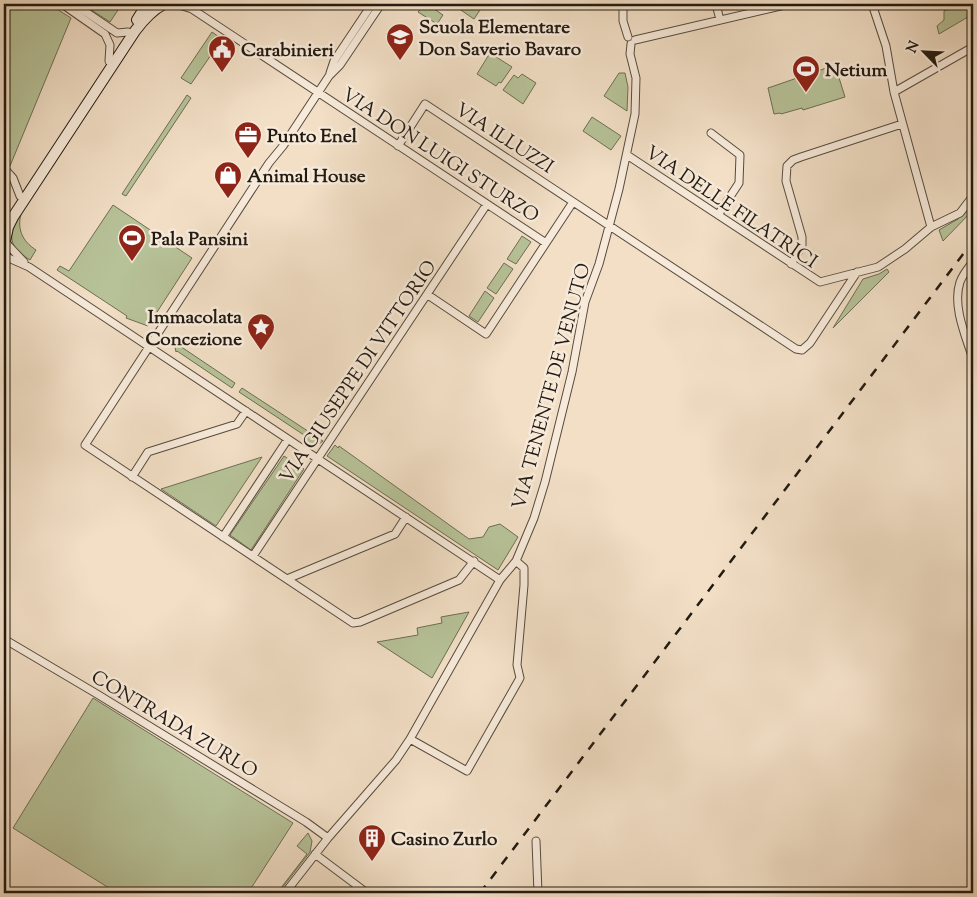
<svg xmlns="http://www.w3.org/2000/svg" width="977" height="897" viewBox="0 0 977 897" font-family="'Sorts Mill Goudy',serif">
<rect width="100%" height="100%" fill="#f2dfc6"/>
<filter id="stains"><feTurbulence type="fractalNoise" baseFrequency=".004" numOctaves="4"/><feColorMatrix values="0 0 0 0 .2 0 0 0 0 .09 0 0 0 0 .02 0 0 0 .5 -.17"/></filter>
<radialGradient id="worn" r=".72"><stop offset=".6" stop-color="#630" stop-opacity="0"/><stop offset="1" stop-color="#630" stop-opacity=".3"/></radialGradient>
<path fill="#b7c298" stroke="#6c6e54" d="M4,4H49L71,18L10,166L4,163Z
M82,4H122L110,22Z
M424,4H427L443,15L437,24L418,12Z
M452,4H484L474,19Z
M963,4H973V14L939,34L937,26L944,20V11Z
M212,32L222,39L191,84L181,78Z
M490,53L512,67L501,83L499,82L496,86L477,74Z
M835,65L845,97L803,110L802,108L781,114L780,113L774,114L768,88Z
M619,73H625L628,87L627,111L604,96Z
M522,74L536,83L523,104L503,90L514,75L518,78Z
M187,95L191,98L126,196L122,194Z
M592,117L621,136L611,150L583,131Z
M973,204V210L943,241L939,230L958,219Z
M113,205L192,258L148,326L126,318L127,316L57,270L60,266L69,271Z
M22,211C16,228 22,241 36,250L30,260C5,244 9,234 22,211Z
M522,236L531,242L516,264L507,259Z
M504,263L513,269L496,294L487,288Z
M887,269L889,272L833,328L863,279L879,274Z
M485,291L494,298L478,322L469,316Z
M174,342L235,383L232,388L177,351L176,352Z
M242,388L323,441L315,447L304,442L307,437L239,392Z
M335,445L338,448L339,446L469,539L483,537L489,527L500,524L518,537L498,570L327,456Z
M284,456L304,469L251,550L230,535Z
M262,457L216,526L161,489Z
M469,612L432,678L377,642L418,635L417,628L442,623L441,617Z
M93,698L293,823L248,893H117L13,828Z
M308,833L312,841L310,852L278,893H277L307,854L297,846Z"/>
<g fill="none" stroke-linecap="round" stroke-linejoin="round">
<g stroke="#564b3e" stroke-width="9">
<path id="street" d="M62,4L105,34L110,45L109,61
M74,4L117,33L128,32
M176,4L192,9L546,243
M381,4L340,65L329,76L283,146L269,163L85,445L353,623L360,622L459,580L474,561
M623,4V21L628,37
M716,4L720,20
M872,4L886,46L894,92L931,227
M635,40L789,4
M330,73L334,61L372,4
M894,92L973,47
M711,133L740,155L739,183L718,215
M398,146L425,104L796,349L802,350L810,343L857,272
M627,155L820,282L878,267L905,249L931,227L960,213L973,196
M4,168L13,178L20,196
M7,244L24,262
M4,256L29,267L500,580
M973,262C968,268 963,274 960,282C952,306 966,337 973,359
M791,264L802,246V237L786,181L787,166L793,160L801,157L902,124
M428,295L486,334L573,202
M132,477L148,452L237,424L246,411
M223,537L288,439
M253,556L487,204
M287,579L395,534L406,517
M4,639L97,694L306,822L328,838
M410,739L467,771L520,678L517,665L524,585V568L516,561
M536,841L538,893
M315,854L367,893
M285,893L328,838L396,760L410,739L500,580L516,561L534,518L545,482L572,372L585,302L599,264L619,189L635,114L636,78L630,54L631,44"/>
</g>
<g stroke="#221a11" stroke-width="12">
<path id="secondary" d="M137,20L147,4
M4,240L7,247L4,253
M5,241L8,227L13,217L135,31C144,19 152,10 164,4"/>
</g>
<use href="#street" stroke="#f7eada" stroke-width="7"/>
<use href="#secondary" stroke="#f7eada" stroke-width="10"/>
<path stroke="#221a11" stroke-width="2.5" stroke-dasharray="9 9" stroke-linecap="butt" d="M480,893L973,241"/>
</g>
<defs>
<g id="school-pin" transform="scale(1.4375)"><path d="M0 17L-7.5 6A9.5 9.5 0 1 1 7.5 6Z" fill="#8f2418" stroke="#f7eada"/><path d="M0-5L7-2L0 1L-7-2ZM-4 1L0 2.5L4 1V4Q0 6-4 4Z" fill="#fff"/></g>
<g id="civic-pin" transform="scale(1.4375)"><path d="M0 17L-7.5 6A9.5 9.5 0 1 1 7.5 6Z" fill="#8f2418" stroke="#f7eada"/><path d="M-.6-6.5H3V-4.5H.6V-3L4-1V1h2V6H-6V1h2V-1L-.6-3ZM-1.2 2.5V6h2.4V2.5Z" fill="#fff"/></g>
<g id="stadium-pin" transform="scale(1.4375)"><path d="M0 17L-7.5 6A9.5 9.5 0 1 1 7.5 6Z" fill="#8f2418" stroke="#f7eada"/><path d="M0-5a6.5 5 0 1 0 0 10a6.5 5 0 1 0 0-10ZM-3.5-1.8h7v3.6h-7Z" fill="#fff"/></g>
<g id="office-pin" transform="scale(1.4375)"><path d="M0 17L-7.5 6A9.5 9.5 0 1 1 7.5 6Z" fill="#8f2418" stroke="#f7eada"/><path d="M-6-3h4V-5.5h4V-3h4V5H-6ZM-1-4.5V-3h2v-1.5ZM-6 0V1H6V0Z" fill="#fff"/></g>
<g id="shop-pin" transform="scale(1.4375)"><path d="M0 17L-7.5 6A9.5 9.5 0 1 1 7.5 6Z" fill="#8f2418" stroke="#f7eada"/><path d="M-5-2.5h2.3a2.7 3.5 0 0 1 5.4 0H5L5.5 6h-11ZM-1.5-2.5h3a1.5 2.3 0 0 0-3 0Z" fill="#fff"/></g>
<g id="sight-pin" transform="scale(1.4375)"><path d="M0 17L-7.5 6A9.5 9.5 0 1 1 7.5 6Z" fill="#8f2418" stroke="#f7eada"/><path d="M0-6L1.8-2.2L6-1.7L2.9 1.2L3.7 5.4L0 3.3L-3.7 5.4L-2.9 1.2L-6-1.7L-1.8-2.2Z" fill="#fff"/></g>
<g id="building-pin" transform="scale(1.4375)"><path d="M0 17L-7.5 6A9.5 9.5 0 1 1 7.5 6Z" fill="#8f2418" stroke="#f7eada"/><path d="M-4-6H4V6H1V3H-1V6H-4ZM-2.5-4.3h1.7v1.8h-1.7ZM.8-4.3h1.7v1.8H.8ZM-2.5-1h1.7V.8h-1.7ZM.8-1h1.7V.8H.8Z" fill="#fff"/></g>
</defs>
<g fill-rule="evenodd">
<use href="#school-pin" x="400" y="37"/>
<use href="#civic-pin" x="222" y="49"/>
<use href="#stadium-pin" x="806" y="69"/>
<use href="#office-pin" x="248" y="135"/>
<use href="#shop-pin" x="228" y="175"/>
<use href="#stadium-pin" x="132" y="238"/>
<use href="#sight-pin" x="261" y="327"/>
<use href="#building-pin" x="372" y="838"/>
</g>
<g text-anchor="middle" stroke-width="5" stroke-linejoin="round" paint-order="stroke">
<g font-size="19" font-weight="bold" fill="#221a11" stroke="#f7eada" text-anchor="start">
<text x="419" y="33">Scuola Elementare<tspan x="419" dy="22">Don Saverio Bavaro</tspan></text>
<text x="241" y="56">Carabinieri</text>
<text x="825" y="76">Netium</text>
<text x="267" y="142">Punto Enel</text>
<text x="247" y="182">Animal House</text>
<text x="151" y="245">Pala Pansini</text>
<text x="242" y="323" text-anchor="end">Immacolata<tspan x="242" dy="22">Concezione</tspan></text>
<text x="391" y="845">Casino Zurlo</text>
</g>
<g font-size="19" fill="#221a11" stroke="#f7eada">
<text transform="translate(505 137) rotate(33)" y="7">VIA ILLUZZI</text>
<text transform="translate(441 154) rotate(33)" y="7">VIA DON LUIGI STURZO</text>
<text transform="translate(732 206) rotate(34)" y="7">VIA DELLE FILATRICI</text>
<text transform="translate(357 371) rotate(-56)" y="7">VIA GIUSEPPE DI VITTORIO</text>
<text transform="translate(550 386) rotate(-75)" y="7">VIA TENENTE DE VENUTO</text>
<text transform="translate(175 723) rotate(31)" y="7">CONTRADA ZURLO</text>
</g>
</g>
<rect width="977" height="897" fill="none" stroke="#f2dfc6" stroke-width="20"/>
<rect x="5" y="5" width="967" height="887" fill="none" stroke="#221a11" stroke-width="2.5"/>
<rect x="10" y="10" width="957" height="877" fill="none" stroke="#221a11"/>
<g transform="translate(924 52) rotate(294)" stroke="#f7eada" stroke-width="4" paint-order="stroke">
<path d="M0-4L9 19L0 12L-9 19Z" fill="#221a11"/>
<text y="-8" font-size="14" font-weight="bold" text-anchor="middle" fill="#221a11">N</text>
</g>
<rect width="100%" height="100%" filter="url(#stains)"/>
<rect width="100%" height="100%" fill="url(#worn)"/>
</svg>
